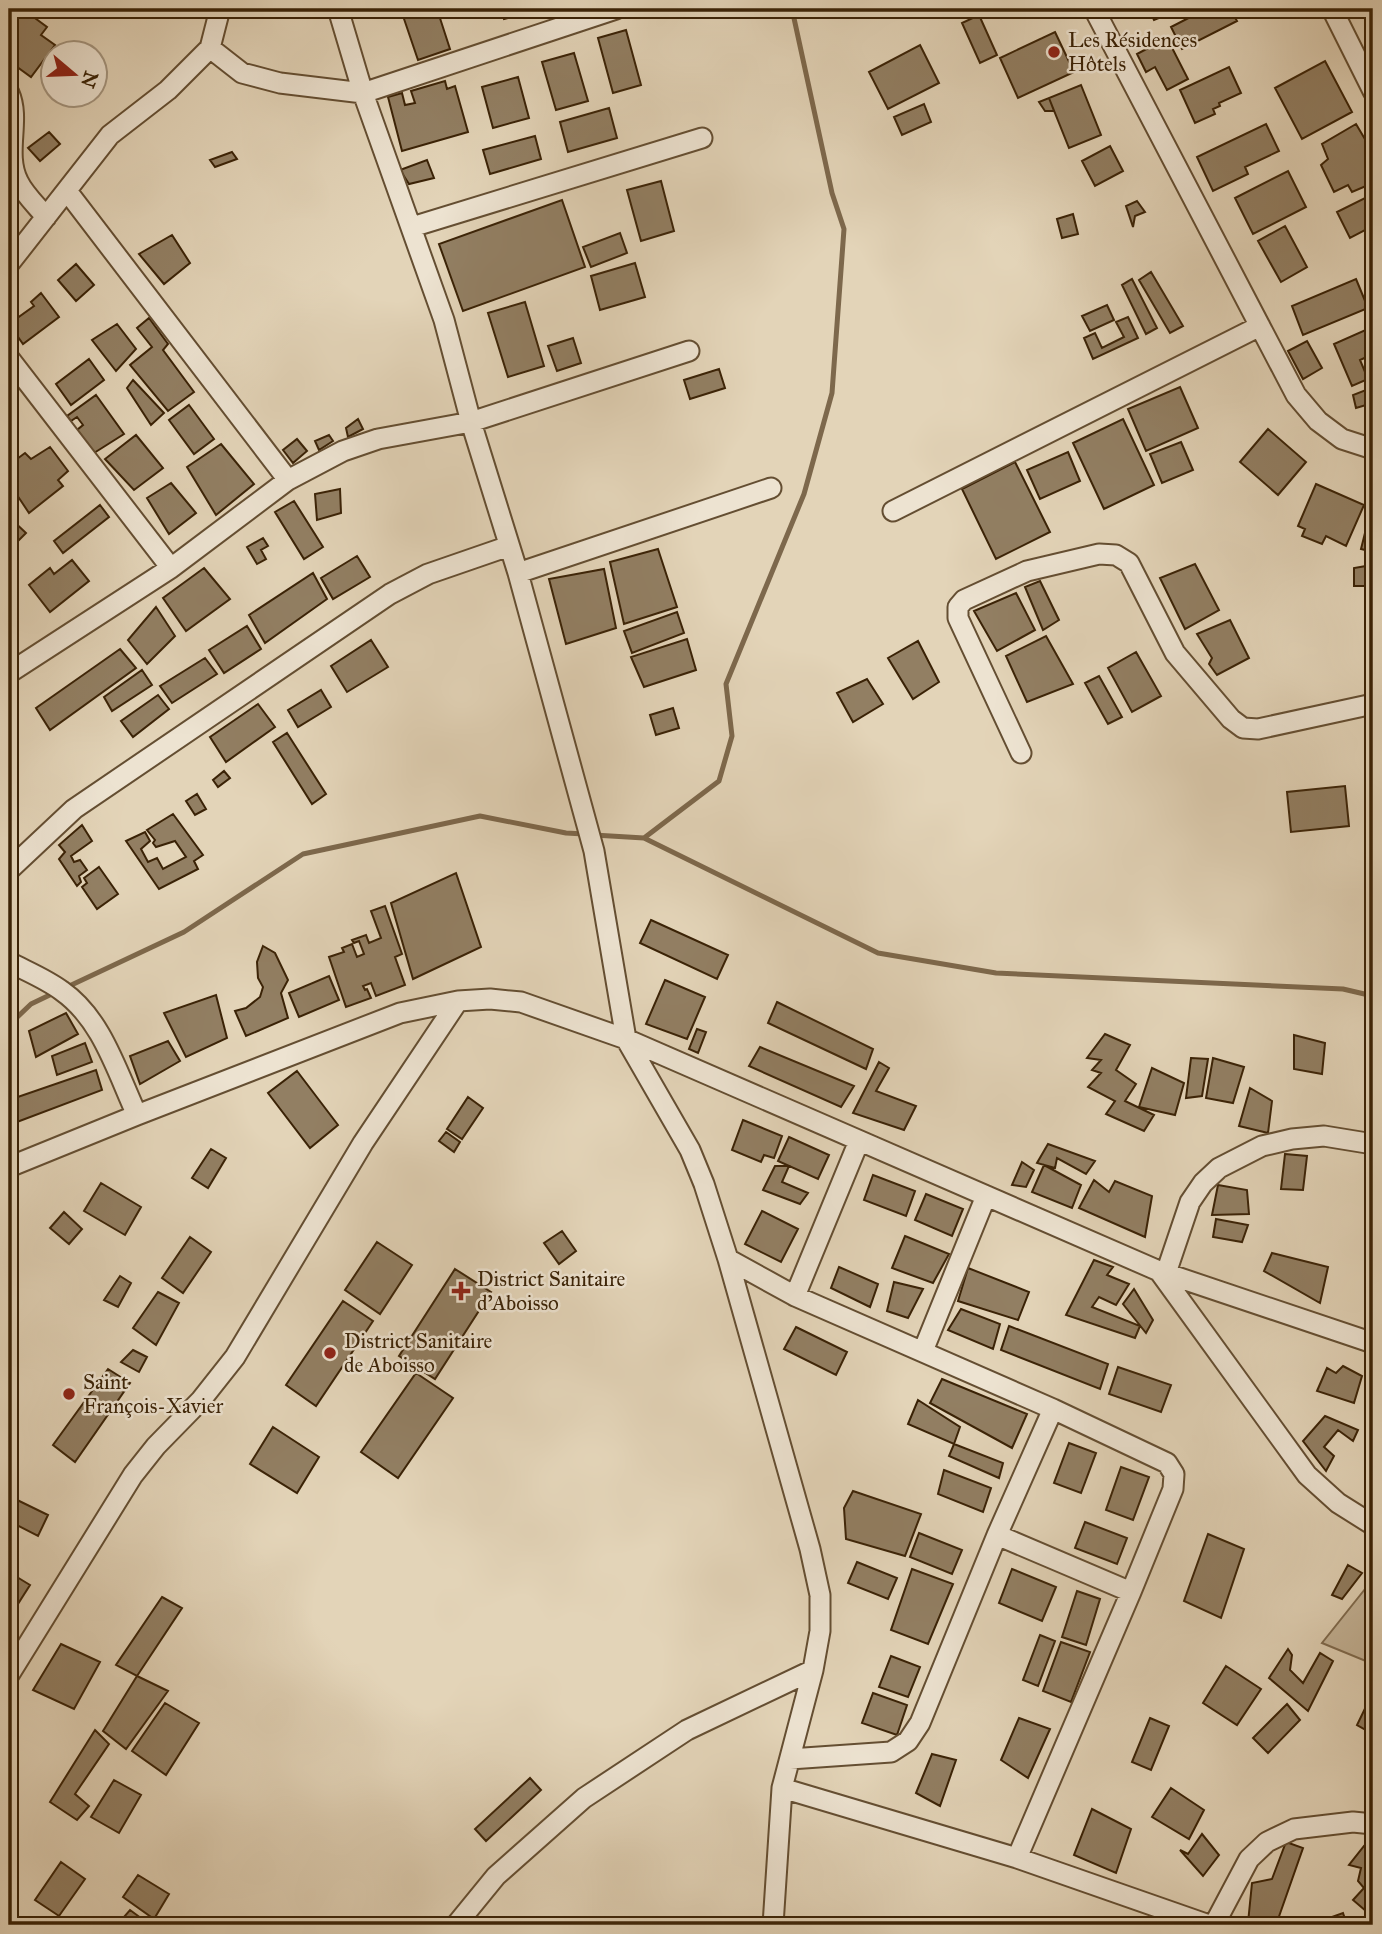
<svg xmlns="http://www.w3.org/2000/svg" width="1382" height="1934" viewBox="0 0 1382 1934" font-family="'IM FELL Great Primer',serif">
<rect width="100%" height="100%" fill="#e3d4b8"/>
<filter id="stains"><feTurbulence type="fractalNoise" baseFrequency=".00286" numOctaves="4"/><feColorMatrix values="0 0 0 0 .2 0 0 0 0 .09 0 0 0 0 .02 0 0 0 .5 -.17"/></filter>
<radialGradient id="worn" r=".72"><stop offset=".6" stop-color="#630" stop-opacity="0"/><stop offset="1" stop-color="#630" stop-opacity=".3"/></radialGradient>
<path fill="#c6b69a" stroke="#806c50" stroke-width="2" d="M1373,1579V1664L1322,1643Z"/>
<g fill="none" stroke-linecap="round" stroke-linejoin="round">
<path stroke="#7d684c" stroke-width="5" d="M594,835L644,838L878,953L996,973L1343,989L1373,996
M644,838L719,781L732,736L726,684L804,494L832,393L844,229L832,193L792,9
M65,988L184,932L303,854L480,816L566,833L584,834
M9,1025L31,1004L56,992"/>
</g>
<path fill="#927f63" stroke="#3a2206" stroke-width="2" d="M414,9H437L450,49L418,60L402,13Z
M501,9H545L504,19Z
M1149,9H1181L1154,20Z
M1206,9H1230L1237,21L1182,49L1171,27Z
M24,10L47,27L41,35L55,45L31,77L9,61V31Z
M979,15L997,55L980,63L962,23Z
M626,30L641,85L613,93L598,38Z
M1055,32L1074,72L1018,98L1000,58Z
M1167,38L1188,79L1167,90L1155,67L1146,72L1137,54Z
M920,45L939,83L888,109L869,72Z
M574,53L588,101L556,110L542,62Z
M1325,61L1352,112L1302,139L1275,88Z
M1229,67L1241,93L1219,103L1220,106L1213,109L1215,114L1195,123L1180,90Z
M518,77L529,118L493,128L482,87Z
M445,81L447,89L455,86L468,132L402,151L388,97L402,93L405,105L415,103L411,91Z
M1081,85L1101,135L1069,148L1049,98Z
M1049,98L1054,111H1045L1039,102Z
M924,104L931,122L902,135L894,117Z
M609,108L617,138L568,152L560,122Z
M1266,124L1279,151L1245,167L1248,174L1213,191L1197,157Z
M1356,124L1372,151L1366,154L1373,169V183L1352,192L1348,185L1334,192L1321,165L1328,159L1322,144Z
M49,132L60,144L40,161L28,148Z
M535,136L541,159L490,174L483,150Z
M1110,146L1123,171L1095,186L1082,161Z
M232,152L237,159L215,167L210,160Z
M427,160L434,178L409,184L400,170Z
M1288,171L1306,207L1253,234L1235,198Z
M661,181L674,231L641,241L627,190Z
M1373,194V226L1350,238L1337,212Z
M562,200L585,267L463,311L439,244Z
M1137,201L1145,212L1135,216L1133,227L1126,206Z
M1073,214L1078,234L1062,238L1057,219Z
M1285,226L1307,267L1281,282L1258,241Z
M620,233L627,253L591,267L583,247Z
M172,235L190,263L164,284L139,254Z
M635,263L645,297L600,310L591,276Z
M76,264L94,285L76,301L58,280Z
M1151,272L1183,326L1170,333L1139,280Z
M1132,279L1157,328L1146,334L1122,285Z
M1356,279L1368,308L1303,335L1292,306Z
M41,293L59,317L23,344L9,324L34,306L31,302Z
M525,302L544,366L508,377L488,313Z
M1107,305L1114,320L1090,331L1082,316Z
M1128,317L1138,338L1093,359L1084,338L1095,333L1102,348L1124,337L1116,322Z
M149,318L168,344L163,350L194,392L168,411L130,365L152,347L137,328Z
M117,324L136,349L116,371L92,340Z
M1370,328L1373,335V354L1360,360L1368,379L1352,386L1334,344Z
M573,338L581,363L557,371L548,346Z
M1307,341L1322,368L1303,379L1288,351Z
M89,359L104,380L71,405L56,384Z
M719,369L725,388L690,399L684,380Z
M133,380L164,413L151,425L127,388Z
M1180,387L1198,428L1146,451L1128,409Z
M1371,388L1373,395V403L1356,408L1353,395Z
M96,395L124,434L94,453L77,430L83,425L77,417L71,421L67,416Z
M189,405L214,439L194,454L169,420Z
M358,419L363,429L348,437L346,428Z
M1123,419L1154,485L1104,509L1073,443Z
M1268,429L1306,462L1278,495L1240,462Z
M136,435L163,468L134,490L105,459Z
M329,435L333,441L319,450L315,441Z
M297,439L307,451L293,463L283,450Z
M1181,442L1193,470L1162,483L1150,454Z
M221,444L254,484L216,515L187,467Z
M50,447L68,471L58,480L63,486L29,513L9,483V465L25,453L31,459Z
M1068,452L1080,481L1040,499L1027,470Z
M1015,462L1050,532L996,559L962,489Z
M171,483L196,513L169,534L147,498Z
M1316,484L1364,505L1346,546L1326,536L1322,544L1302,536L1305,529L1298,526Z
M340,489L341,513L317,520L315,494Z
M294,501L323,547L304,559L275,512Z
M1373,501V552L1361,549Z
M100,505L109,517L63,553L54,541Z
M9,517L26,533L9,550Z
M263,538L268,546L261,550L266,559L257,564L247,547Z
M658,549L677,607L624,624L610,562Z
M357,556L370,577L333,599L321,578Z
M72,560L89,581L50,612L29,585L50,568L54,574Z
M1195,564L1219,610L1185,629L1160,578Z
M1366,566V586H1354V568Z
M204,568L230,599L186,631L163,598Z
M604,569L616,628L566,644L549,579Z
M313,573L327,599L265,643L249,615Z
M1040,581L1059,620L1043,630L1025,587Z
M1016,593L1035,630L997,651L974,611Z
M156,607L175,636L147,664L128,640Z
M677,612L684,633L632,653L624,631Z
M1230,620L1249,658L1217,675L1209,664L1212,658L1197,634Z
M247,626L261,649L224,673L209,650Z
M1046,636L1073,684L1027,702L1006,656Z
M687,639L696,670L644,687L631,657Z
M371,640L388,667L347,692L331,666Z
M918,641L939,682L913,699L888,658Z
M120,649L136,668L50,730L36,708Z
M1136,652L1161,696L1132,712L1108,668Z
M205,658L217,674L172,703L160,686Z
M142,670L152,685L112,711L104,697Z
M1099,676L1122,717L1108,724L1085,683Z
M867,679L883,704L853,722L837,693Z
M321,690L331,707L298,727L288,710Z
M158,695L169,709L133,737L121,721Z
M258,704L275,727L226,762L210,737Z
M673,708L679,728L656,735L650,715Z
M287,733L326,794L312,804L273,742Z
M224,771L230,778L218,787L213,780Z
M1345,786L1349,826L1291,832L1287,792Z
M197,794L206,809L195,815L186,801Z
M173,814L203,855L194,861L198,869L159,889L126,841L145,832L150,841L141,849L148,862L157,858L163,869L186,857L175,841L156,847L153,843L155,840L147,830Z
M82,825L92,841L71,856L74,862L80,860L87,870L79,876L81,882L77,886L59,859L65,852L59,845Z
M99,867L118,894L97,909L82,887L87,883L84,878Z
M456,873L481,947L413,979L391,903Z
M385,906L402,954L395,957L405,985L376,996L371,983L363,986L365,990L367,989L371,998L346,1007L329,957L344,952L342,948L352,944L357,957L364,954L359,941L354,943L352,940L366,935L369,943L381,938L371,911Z
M651,920L728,955L717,979L640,943Z
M263,946L275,953L288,980L281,993L288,1018L246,1036L235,1011L246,1008L260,997L263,987L258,978L257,962Z
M329,976L339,1000L299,1017L289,993Z
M665,980L705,997L687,1039L646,1024Z
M216,995L227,1038L186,1057L164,1013Z
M777,1002L873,1049L866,1069L768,1023Z
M66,1013L78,1034L36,1057L29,1031Z
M697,1029L706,1032L698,1053L689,1049Z
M1105,1034L1130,1045L1116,1070L1136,1084L1125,1101L1154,1115L1144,1131L1106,1114L1115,1101L1088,1087L1101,1073L1092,1070L1101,1060L1087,1058Z
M1294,1035L1325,1043L1322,1074L1294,1069Z
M168,1041L180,1061L140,1084L130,1056Z
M85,1043L92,1062L57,1075L52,1056Z
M760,1047L854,1086L841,1107L749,1066Z
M1191,1058L1208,1059L1202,1096L1186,1098Z
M1213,1058L1244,1067L1233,1103L1206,1098Z
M879,1062L889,1068L876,1091L916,1106L904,1130L853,1113Z
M1152,1068L1184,1083L1175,1115L1139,1107Z
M96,1070L102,1090L9,1125V1100Z
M297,1071L338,1125L310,1148L268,1093Z
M1250,1088L1272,1101L1268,1133L1239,1126Z
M468,1097L483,1108L462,1139L447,1129Z
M743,1120L782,1136L774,1158L764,1155L761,1162L732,1150Z
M446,1132L460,1142L454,1152L439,1141Z
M789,1137L829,1155L818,1179L778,1161Z
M1048,1144L1095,1161L1086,1174L1057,1158L1055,1168L1037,1163Z
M211,1149L226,1158L208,1188L192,1178Z
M1285,1154L1307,1156L1303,1190L1281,1189Z
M1022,1162L1034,1170L1026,1187L1012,1185Z
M1044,1165L1081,1185L1072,1208L1032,1192Z
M775,1166H789L782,1182L808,1193L800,1204L763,1190Z
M873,1175L915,1191L906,1216L864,1200Z
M1094,1180L1109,1192L1115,1181L1152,1196L1145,1237L1079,1208Z
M101,1183L141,1207L125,1235L84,1211Z
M1218,1185L1247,1190L1249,1214L1212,1215Z
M926,1194L963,1209L952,1236L915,1220Z
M762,1211L798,1229L781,1262L745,1244Z
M64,1212L82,1229L69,1244L50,1228Z
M1216,1219L1248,1225L1242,1242L1213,1237Z
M562,1231L576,1251L559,1264L544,1243Z
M905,1236L949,1254L933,1283L892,1268Z
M190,1237L211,1252L183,1293L162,1278Z
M377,1242L412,1265L380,1314L345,1290Z
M1272,1253L1328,1267L1320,1303L1264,1271Z
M1094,1260L1113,1267L1107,1275L1129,1284L1116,1305L1099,1297L1092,1307L1140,1326L1135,1338L1066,1315Z
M839,1267L878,1284L870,1307L831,1288Z
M968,1268L1029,1292L1018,1320L958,1301Z
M455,1269L491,1292L435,1379L399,1356Z
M120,1276L131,1283L118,1307L104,1300Z
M894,1282L923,1289L908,1318L887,1311Z
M1134,1289L1153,1320L1146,1333L1123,1304Z
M158,1292L179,1303L156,1345L133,1328Z
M343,1301L373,1321L316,1406L286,1385Z
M961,1309L1000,1324L993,1349L948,1330Z
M1009,1326L1108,1364L1100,1389L1001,1350Z
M796,1327L847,1352L836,1375L784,1349Z
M133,1350L147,1357L139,1372L121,1362Z
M1343,1366L1362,1376L1354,1403L1317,1391L1327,1368L1336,1373Z
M1118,1367L1171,1385L1161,1412L1109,1394Z
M108,1369L130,1383L75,1462L53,1445Z
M416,1373L453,1398L398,1478L361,1452Z
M942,1379L1027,1414L1012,1448L930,1403Z
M918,1400L960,1427L954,1444L908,1424Z
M1325,1416L1358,1430L1353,1441L1338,1430L1324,1447L1334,1456L1326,1471L1303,1441Z
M273,1427L319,1457L297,1493L250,1464Z
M1069,1443L1096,1453L1081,1493L1054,1483Z
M954,1444L1003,1463L999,1478L949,1456Z
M1121,1467L1149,1477L1133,1520L1106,1510Z
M944,1470L991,1488L983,1512L938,1494Z
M853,1491L921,1514L905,1556L846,1539L844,1508Z
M9,1496L48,1515L38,1536L9,1521Z
M1085,1522L1127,1538L1117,1564L1075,1548Z
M919,1533L962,1550L952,1574L910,1557Z
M1208,1534L1244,1549L1221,1618L1184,1601Z
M857,1562L897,1578L888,1599L848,1583Z
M1348,1565L1362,1573L1342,1599L1332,1595Z
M912,1569L953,1584L928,1644L891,1630Z
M1012,1569L1056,1587L1042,1621L999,1603Z
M12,1574L30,1585L9,1618V1579Z
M1077,1591L1100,1599L1086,1645L1062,1637Z
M162,1597L182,1608L137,1676L116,1665Z
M1040,1635L1055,1641L1038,1686L1023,1680Z
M1061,1642L1090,1652L1071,1702L1043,1691Z
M61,1644L100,1662L74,1709L33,1690Z
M1288,1649L1292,1655L1290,1670L1303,1683L1320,1653L1333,1661L1308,1711L1269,1678Z
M891,1656L920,1667L908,1697L879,1687Z
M1226,1666L1261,1689L1237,1725L1203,1703Z
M137,1676L168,1691L126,1749L103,1731Z
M1373,1692V1734L1357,1725Z
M873,1693L907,1705L897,1735L862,1723Z
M165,1703L199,1723L166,1775L132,1751Z
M1287,1704L1300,1720L1268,1753L1253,1738Z
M1019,1718L1050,1729L1028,1778L1001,1760Z
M1150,1718L1169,1726L1151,1770L1132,1762Z
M95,1730L109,1744L75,1794L89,1806L77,1820L50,1802Z
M932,1754L956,1760L940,1806L916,1793Z
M530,1778L541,1790L486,1841L475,1829Z
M114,1780L141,1795L119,1833L91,1817Z
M1171,1788L1204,1810L1189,1839L1152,1817Z
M1092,1809L1131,1829L1116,1873L1074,1855Z
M1202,1834L1219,1855L1203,1876L1180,1850L1188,1854Z
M1286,1842L1303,1848L1276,1925L1248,1923L1252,1883L1272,1879Z
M1364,1846L1373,1850V1917L1353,1900L1364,1888L1358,1881L1361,1868L1349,1865Z
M61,1862L85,1879L59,1916L35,1900Z
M138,1875L169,1894L154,1919L123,1897Z
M130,1910L149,1924L148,1925H117Z
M1343,1913L1347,1925H1322L1321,1921Z
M1317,1919L1319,1925H1297Z"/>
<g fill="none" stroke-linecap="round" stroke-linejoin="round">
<g stroke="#644e32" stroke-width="23">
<path id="minor" d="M338,9L363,93L444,320L471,422L518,573L594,851L626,1039L690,1150L704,1184L728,1259L810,1549L820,1595V1631L813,1670L782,1788L773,1925
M1094,9L1296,395L1318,421L1342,439L1373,449
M1332,9L1373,91
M210,48L242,73L280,83L363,93L616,9
M9,93C21,120 4,153 18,181C24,194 37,206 46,217
M67,191L288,480
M412,227L702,138
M9,264L110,135L168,90L210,48L220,9
M9,358L171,568
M893,511L1260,326
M518,573L771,488
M9,673L171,568L288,480L343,451L378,439L471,422L689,351
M1021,753L958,618V607L964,600L1027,571L1099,554L1116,555L1129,563L1175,653L1231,719L1243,728L1258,729L1373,704
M9,870L74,809L390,594L428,574L509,546
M9,962C26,971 46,979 62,991C102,1019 117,1072 137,1115
M9,1167L137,1115L400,1013L458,1001L490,999L521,1002L626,1039L1159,1271L1373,1343
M728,1259L795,1296L1053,1409L1167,1463L1174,1474L1173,1489L1131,1592L1017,1858
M1159,1271L1307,1475L1338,1503L1373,1525
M1166,1273L1190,1202L1203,1183L1219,1168L1262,1146L1292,1139L1324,1136L1373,1144
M795,1296L859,1141
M923,1351L986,1196
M997,1535L1131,1592
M9,1675L133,1475L156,1446L201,1400L235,1357L363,1143L458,1001
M790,1759L891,1752L908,1741L920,1723L997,1535L1053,1409
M782,1788L1017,1858L1209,1925
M456,1925L496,1876L584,1798L687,1730L813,1670
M1214,1925L1249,1859L1267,1842L1294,1829L1353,1822L1373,1824"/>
</g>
<use href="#minor" stroke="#ede3d1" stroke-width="19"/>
</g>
<g fill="#8f2418" stroke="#ede3d1" stroke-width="2.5">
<circle cx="1054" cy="52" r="7"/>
<path d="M457.5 1280.5h7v7h7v7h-7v7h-7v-7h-7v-7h7z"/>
<circle cx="330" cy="1353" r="7"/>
<circle cx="69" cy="1394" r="7"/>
</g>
<g text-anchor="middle" stroke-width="5" stroke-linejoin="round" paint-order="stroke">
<g font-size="21" fill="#3a2206" stroke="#ede3d1" text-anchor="start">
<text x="1068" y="47">Les Résidences<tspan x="1068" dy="24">Hôtels</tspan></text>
<text x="477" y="1286">District Sanitaire<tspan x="477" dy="24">d'Aboisso</tspan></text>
<text x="344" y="1348">District Sanitaire<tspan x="344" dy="24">de Aboisso</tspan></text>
<text x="83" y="1389">Saint<tspan x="83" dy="24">François-Xavier</tspan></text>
</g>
</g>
<rect width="1382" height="1934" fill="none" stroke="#e3d4b8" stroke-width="35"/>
<rect x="10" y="10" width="1361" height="1913" fill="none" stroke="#3a2206" stroke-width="3.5"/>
<rect x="18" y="18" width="1347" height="1899" fill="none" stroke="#3a2206" stroke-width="2"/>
<g transform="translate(74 74) rotate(109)"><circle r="33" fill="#ede3d1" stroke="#a59680" stroke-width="2"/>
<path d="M0-5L12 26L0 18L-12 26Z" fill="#8f2418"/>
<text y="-10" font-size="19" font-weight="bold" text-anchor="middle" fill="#3a2206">N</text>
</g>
<rect width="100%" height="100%" filter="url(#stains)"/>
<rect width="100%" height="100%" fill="url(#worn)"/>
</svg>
